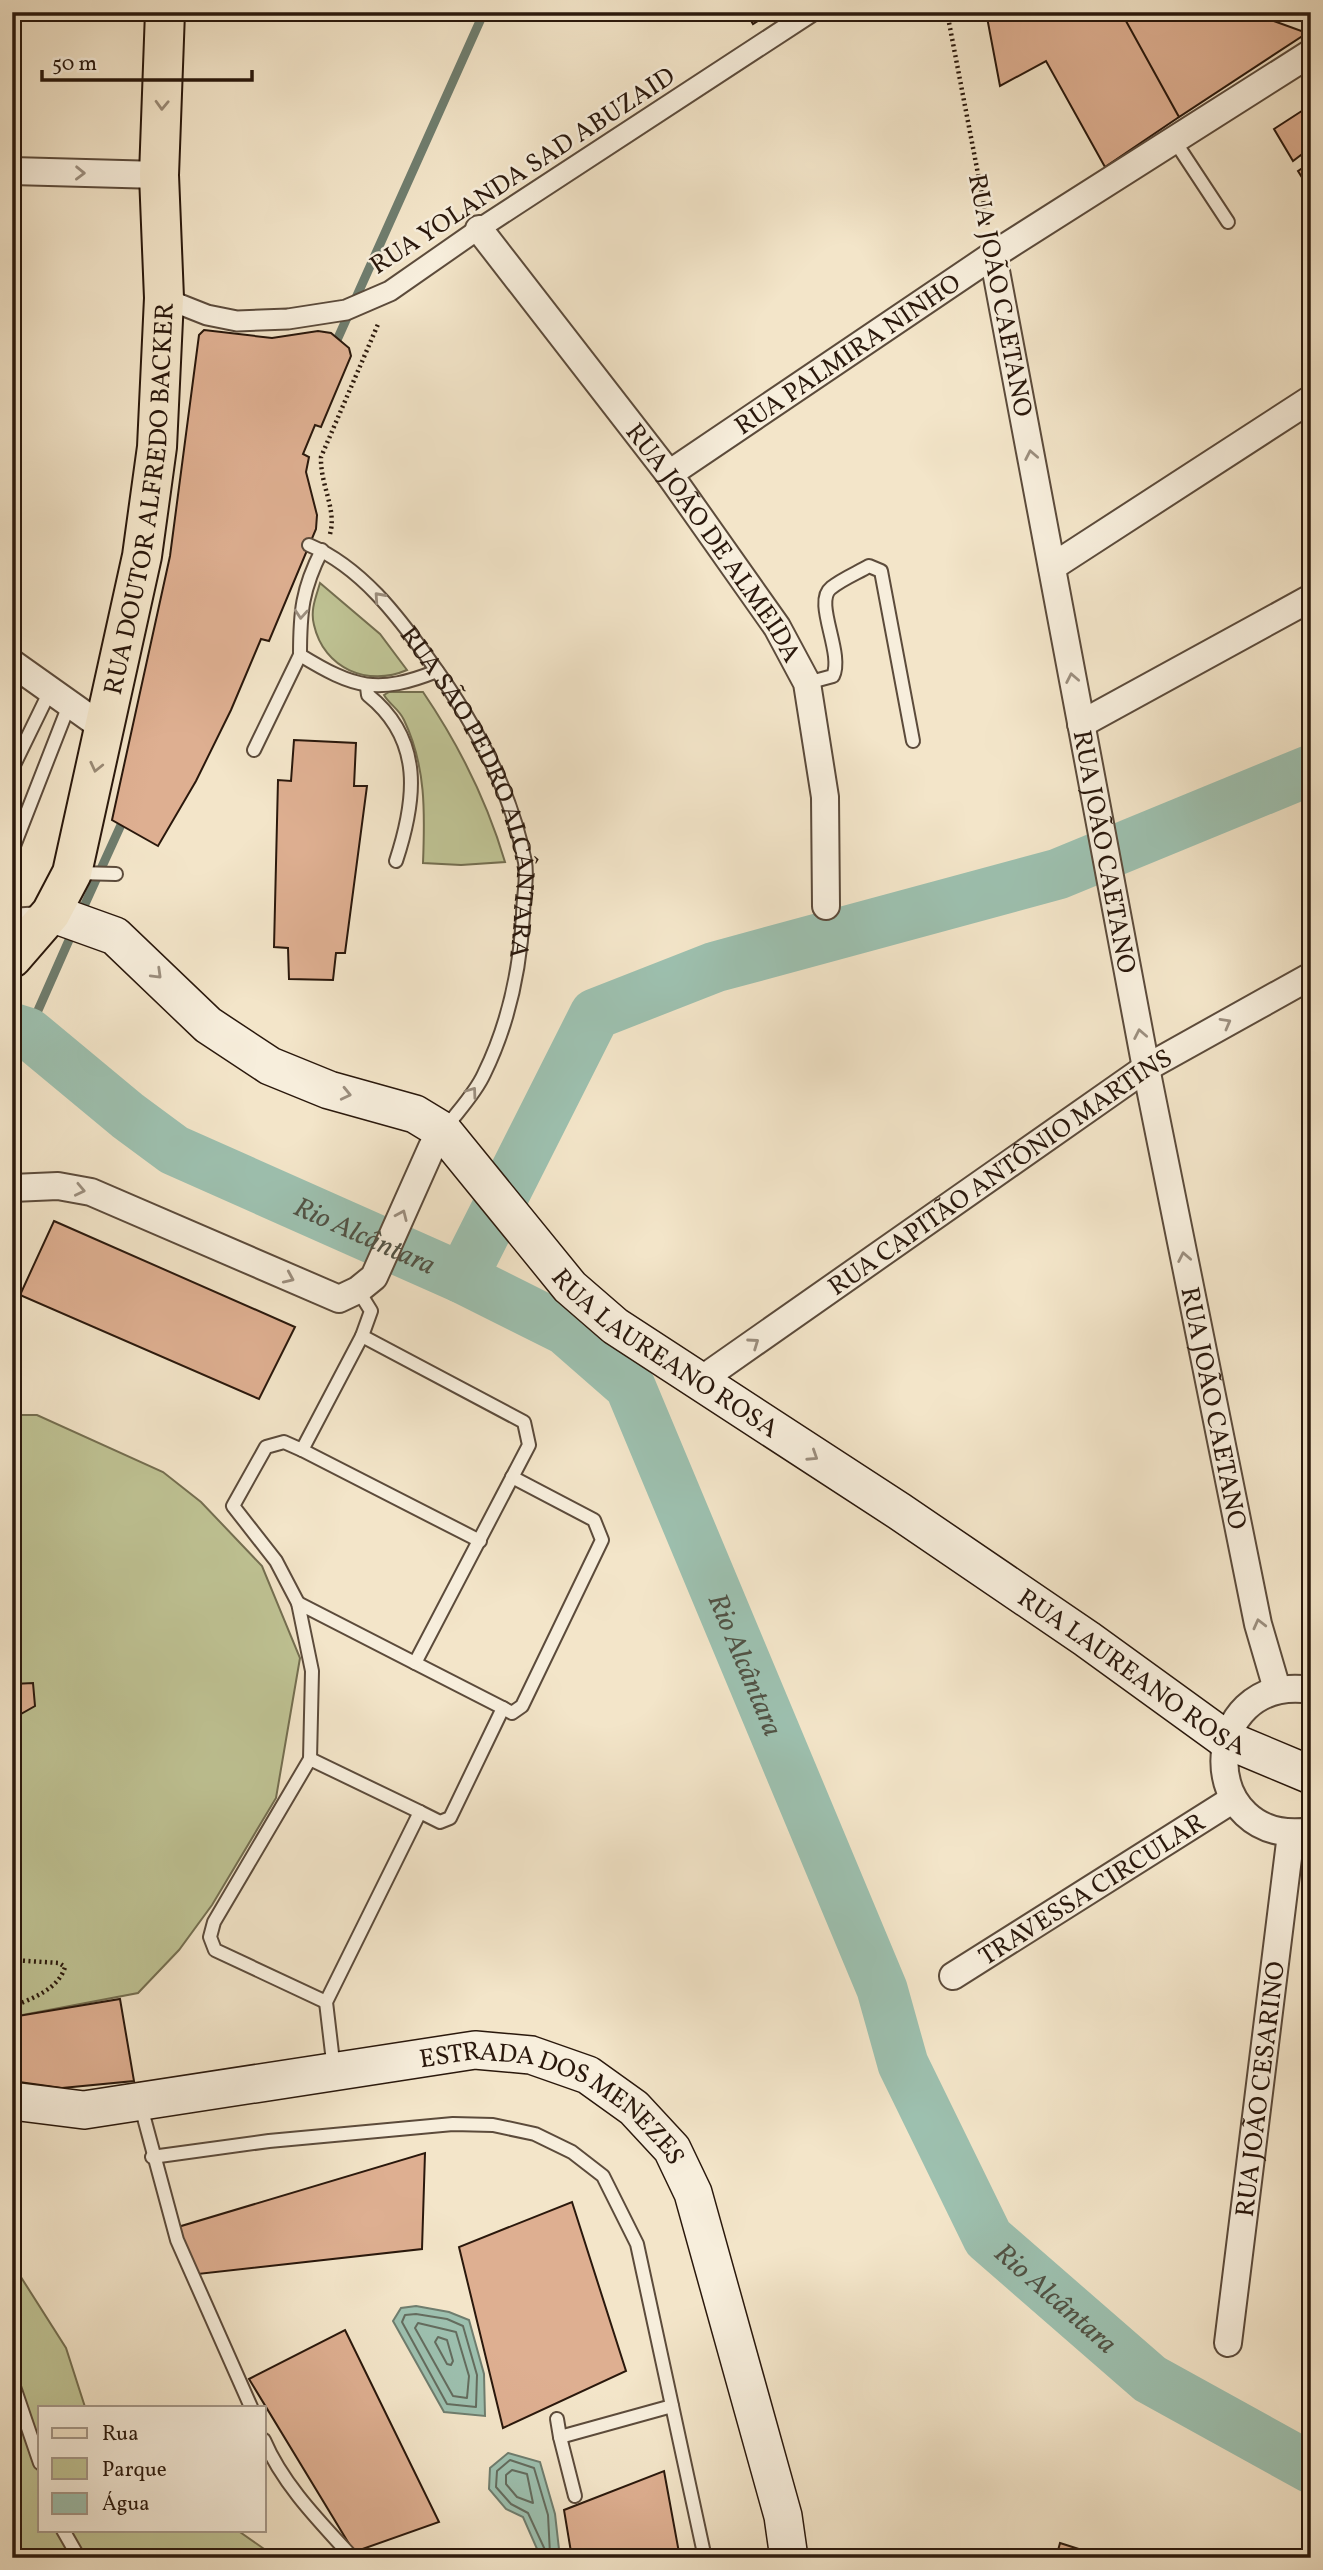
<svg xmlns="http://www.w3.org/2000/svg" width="1323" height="2570" viewBox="0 0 1323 2570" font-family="Vollkorn,serif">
<rect width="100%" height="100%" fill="#f3e5c9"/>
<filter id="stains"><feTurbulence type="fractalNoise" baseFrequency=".00286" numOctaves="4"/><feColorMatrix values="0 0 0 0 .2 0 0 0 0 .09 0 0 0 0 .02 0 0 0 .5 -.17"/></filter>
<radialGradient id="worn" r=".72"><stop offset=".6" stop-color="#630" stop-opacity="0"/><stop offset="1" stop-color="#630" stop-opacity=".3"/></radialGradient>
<path fill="#bfc394" stroke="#746e50" stroke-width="2" d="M320,583L380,634L407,670C368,687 324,669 314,625C310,610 316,597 320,583Z
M389,692H423C459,745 487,801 505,862L461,865L423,863C425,812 426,766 404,720C399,709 389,704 384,695Z
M12,1415H37L163,1472L201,1502L262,1566L300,1658L276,1798L212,1905L179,1950L138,1993L12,2017Z
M12,2263L66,2348L85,2407H40V2530H237L277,2558H12Z"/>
<path fill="#9dc0af" stroke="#6f7d6e" stroke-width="2" d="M416,2306L449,2312L469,2320L484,2374L485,2416L444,2412L393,2321L401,2308Z
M508,2453L540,2462L555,2514L560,2558H541L523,2517L506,2509L489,2489L490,2468Z"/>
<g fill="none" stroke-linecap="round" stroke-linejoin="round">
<path stroke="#646c5e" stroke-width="2" d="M416,2314L447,2319L463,2326L477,2375L476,2407L447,2404L402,2322L405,2315Z
M418,2323L456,2332L469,2376L467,2398L453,2396L415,2328Z
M438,2337L447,2340L453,2361L451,2365L447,2364L435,2342Z
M510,2460L534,2468L548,2515L550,2554L546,2552L528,2513L511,2504L496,2487L497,2471Z
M512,2470L527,2474L533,2503L517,2497L506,2484V2475Z"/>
<path stroke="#6f7d6e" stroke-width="9" d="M333,349L484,12
M80,915L125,816
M28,1033L73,931"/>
<g stroke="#9dc0af" stroke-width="51">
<path id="s1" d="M12,1028L28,1033L128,1116L174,1150L462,1278L566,1330L630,1386L882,1989L903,2064L988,2238L1150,2379L1311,2468"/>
<path d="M462,1278L595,1014L715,967L1058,874L1311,770"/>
</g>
</g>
<path fill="#deaf91" stroke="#2a180c" stroke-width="2" d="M746,12H772L753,24Z
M986,12H1121L1179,117L1105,167L1046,61L1000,86Z
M1121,12H1249L1307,33L1179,117Z
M1311,105V192L1298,171L1307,165L1301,155L1293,161L1274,129Z
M204,330L272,338L318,331L331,333L349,348L351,356L321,427L315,425L303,454L309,457L306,472L317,515L316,529L269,641L261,639L231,710L196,781L158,846L112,820L170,556L199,335Z
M294,740L356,743L354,786H367L345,953H336L333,980L289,979L288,948L274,947L278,780L291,781Z
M54,1221L295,1327L259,1399L20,1295Z
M33,1683L35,1706L12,1719L13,1684Z
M120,1999L134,2081L62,2088L12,2081V2017Z
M425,2153L422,2249L198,2274L178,2227Z
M572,2202L626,2371L503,2428L459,2247Z
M345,2330L439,2522L354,2552L249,2379Z
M664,2471L680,2558H572L564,2510Z
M1060,2543L1107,2558H1056Z"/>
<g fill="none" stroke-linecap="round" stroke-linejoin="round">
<g stroke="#5c4b3b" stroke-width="16">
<g id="service">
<path d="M1174,140L1228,222"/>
<path id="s2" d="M309,545C361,567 398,616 430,661C473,720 511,789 525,862C528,878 523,898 523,915C520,970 509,1023 484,1074C475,1094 457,1112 444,1130"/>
<path d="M322,550C302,589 300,612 300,655C354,688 377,695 437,671"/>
<path d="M807,683L833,676C844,653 813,602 831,588C842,579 857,573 869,566L881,571L913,741"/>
<path d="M367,687L368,695C424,740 416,800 396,861"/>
<path d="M254,750L300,655"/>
<path d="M12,769L50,691"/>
<path d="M12,851L69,705"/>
<path d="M78,873L116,874"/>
<path d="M12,915L40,913"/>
<path d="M362,1336L302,1450L480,1541"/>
<path d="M298,1603L276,1561L233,1506L266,1447L284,1442L302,1450"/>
<path d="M503,1708L512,1713L522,1706L602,1540L594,1520L512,1477"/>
<path d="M310,1759L312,1671L298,1603L415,1663"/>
<path d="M326,2002L215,1950L210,1937L214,1922L310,1759L420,1812"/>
<path d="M334,2070L326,2002L420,1812L440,1822L450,1818L503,1708L415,1663L529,1445L524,1422L362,1336L371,1311L358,1290"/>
<path d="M140,2103L177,2240L251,2407"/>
<path d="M152,2157L269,2141L453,2124L493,2125L535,2134L572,2152L603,2176L637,2244L705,2558"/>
<path d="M12,2381L40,2463"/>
<path d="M557,2419L560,2437L672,2406"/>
<path d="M560,2437L575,2496"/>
<path d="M264,2440C283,2485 321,2523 353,2558"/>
<path d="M63,2530L79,2558"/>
</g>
</g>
<g stroke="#5c4b3b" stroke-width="23">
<path id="pedestrian" d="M164,298L207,315L237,321L288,319L346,310L390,291L479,229L811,12"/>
</g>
<g stroke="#5c4b3b" stroke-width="30">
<g id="minor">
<path d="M12,171L159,175"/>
<path id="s3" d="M479,229L669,474L777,627L807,683L825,797L826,906"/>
<path id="s4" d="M993,255L1146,1068L1258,1624L1277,1689"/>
<path id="s5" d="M669,474L993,255L1311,53"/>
<path d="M1052,567L1311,399"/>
<path d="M12,663L105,729"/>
<path d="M1081,724L1311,598"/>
<path d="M12,1188L58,1186L91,1192L339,1299L358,1290L374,1277L432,1147"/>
<path id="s6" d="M698,1382L1146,1068L1311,976"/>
<path d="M1311,1690C1196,1673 1195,1849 1311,1831"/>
<path id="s7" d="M953,1976L1232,1800"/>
<path id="s8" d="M1228,2343L1291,1834"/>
</g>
</g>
<g stroke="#2a180c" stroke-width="40">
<g id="secondary">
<path id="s9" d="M51,913L115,936L208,1025L270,1066L329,1090L415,1114L443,1131L570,1287L615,1326L899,1511L1087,1639L1225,1739L1311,1775"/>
<path id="s10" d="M12,2101L84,2110L475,2050L531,2055L588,2075L634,2108L672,2149L693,2193L783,2516L789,2558"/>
</g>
</g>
<g stroke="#2a180c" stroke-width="42">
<g id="primary">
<path id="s11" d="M12,958L51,913L72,873L142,556L157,447L164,298L159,175L165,12"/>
</g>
</g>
<path stroke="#2a180c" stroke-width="4.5" stroke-dasharray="2 3.5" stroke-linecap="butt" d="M947,12L988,226
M330,534C337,509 320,485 321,457L379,322
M12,1960L59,1963L65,1967C58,1990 32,1998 12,2007"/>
<use href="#service" stroke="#f7eedc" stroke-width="12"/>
<use href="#pedestrian" stroke="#f7eedc" stroke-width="19"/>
<use href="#minor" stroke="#f7eedc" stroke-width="26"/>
<use href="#secondary" stroke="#f7eedc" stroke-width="37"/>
<use href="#primary" stroke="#f3e5c9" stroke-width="38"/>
</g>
<defs><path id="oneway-chevron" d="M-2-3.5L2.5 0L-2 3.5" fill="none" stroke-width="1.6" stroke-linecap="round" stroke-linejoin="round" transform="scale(1.75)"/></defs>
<g stroke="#998974">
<use href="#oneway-chevron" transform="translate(162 105) rotate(92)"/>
<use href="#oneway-chevron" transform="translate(96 767) rotate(103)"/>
</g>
<g stroke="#9b8e7e">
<use href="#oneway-chevron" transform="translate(80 173) rotate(1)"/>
<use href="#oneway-chevron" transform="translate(1031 455) rotate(-101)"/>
<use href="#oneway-chevron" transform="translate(379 597) rotate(-132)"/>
<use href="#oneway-chevron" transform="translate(301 614) rotate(94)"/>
<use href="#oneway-chevron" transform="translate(1072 678) rotate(-101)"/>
<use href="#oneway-chevron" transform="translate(157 974) rotate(44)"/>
<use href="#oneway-chevron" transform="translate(1226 1023) rotate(-29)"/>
<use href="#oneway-chevron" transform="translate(1140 1034) rotate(-101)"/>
<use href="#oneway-chevron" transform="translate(472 1092) rotate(-54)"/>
<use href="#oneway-chevron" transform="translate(346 1094) rotate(13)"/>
<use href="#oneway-chevron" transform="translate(80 1190) rotate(12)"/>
<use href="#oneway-chevron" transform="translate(402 1215) rotate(-66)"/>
<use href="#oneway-chevron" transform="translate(1184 1257) rotate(-101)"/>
<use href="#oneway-chevron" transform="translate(289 1278) rotate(24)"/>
<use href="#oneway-chevron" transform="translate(754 1343) rotate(-35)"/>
<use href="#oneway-chevron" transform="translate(813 1456) rotate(33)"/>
<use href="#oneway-chevron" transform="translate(1259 1624) rotate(-104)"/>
</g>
<g text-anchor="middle" stroke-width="5" stroke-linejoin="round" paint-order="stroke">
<g font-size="26" fill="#2a180c" stroke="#f7eedc">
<text transform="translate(522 170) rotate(-33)" y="9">RUA YOLANDA SAD ABUZAID</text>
<text transform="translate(1001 295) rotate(79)" y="9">RUA JOÃO CAETANO</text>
<text dy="9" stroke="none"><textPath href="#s5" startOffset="215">RUA PALMIRA NINHO</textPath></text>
<text dy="9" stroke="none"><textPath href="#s11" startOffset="486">RUA DOUTOR ALFREDO BACKER</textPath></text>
<text dy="9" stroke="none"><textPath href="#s3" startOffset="392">RUA JOÃO DE ALMEIDA</textPath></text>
<text dy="9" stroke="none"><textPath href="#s2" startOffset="310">RUA SÃO PEDRO ALCÂNTARA</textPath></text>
<text dy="9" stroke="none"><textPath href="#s4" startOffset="607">RUA JOÃO CAETANO</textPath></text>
<text dy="9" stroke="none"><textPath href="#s6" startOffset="368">RUA CAPITÃO ANTÔNIO MARTINS</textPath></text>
<text dy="9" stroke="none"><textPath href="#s9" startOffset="774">RUA LAUREANO ROSA</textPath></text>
<text dy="9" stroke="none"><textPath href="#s4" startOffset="1174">RUA JOÃO CAETANO</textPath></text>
<text dy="9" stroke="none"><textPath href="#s9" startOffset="1340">RUA LAUREANO ROSA</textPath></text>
<text dy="9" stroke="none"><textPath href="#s7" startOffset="164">TRAVESSA CIRCULAR</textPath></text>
<text dy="9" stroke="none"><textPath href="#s8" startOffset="256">RUA JOÃO CESARINO</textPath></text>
<text dy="9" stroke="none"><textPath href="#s10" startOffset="562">ESTRADA DOS MENEZES</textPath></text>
</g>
<g font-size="28" font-style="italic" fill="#525345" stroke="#f7eedc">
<text dy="10" stroke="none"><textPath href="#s1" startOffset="413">Rio Alcântara</textPath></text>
<text dy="10" stroke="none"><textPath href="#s1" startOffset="1022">Rio Alcântara</textPath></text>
<text dy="10" stroke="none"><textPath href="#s1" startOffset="1736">Rio Alcântara</textPath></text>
</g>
</g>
<rect width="1323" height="2570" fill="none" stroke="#f3e5c9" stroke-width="42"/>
<rect x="14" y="14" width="1295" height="2542" fill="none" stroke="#2a180c" stroke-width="3.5"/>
<rect x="21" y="21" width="1281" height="2528" fill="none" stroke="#2a180c" stroke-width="2"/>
<rect x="38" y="2406" width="228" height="126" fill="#f7eedc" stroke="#a59889" stroke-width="2"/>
<rect x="52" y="2428" width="35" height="10" fill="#f3e5c9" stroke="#a59889" stroke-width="2"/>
<text x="102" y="2440" font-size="21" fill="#2a180c">Rua</text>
<rect x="52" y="2458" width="35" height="21" fill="#bfc394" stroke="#a59889" stroke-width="2"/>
<text x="102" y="2476" font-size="21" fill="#2a180c">Parque</text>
<rect x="52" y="2493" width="35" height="21" fill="#9dc0af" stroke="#a59889" stroke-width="2"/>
<text x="102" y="2510" font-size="21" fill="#2a180c">Água</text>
<path d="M42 70v10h210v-10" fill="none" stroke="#2a180c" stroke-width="3.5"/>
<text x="52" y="70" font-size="21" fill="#2a180c" stroke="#f7eedc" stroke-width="5" paint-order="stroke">50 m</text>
<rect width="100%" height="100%" filter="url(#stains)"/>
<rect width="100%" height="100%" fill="url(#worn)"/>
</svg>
